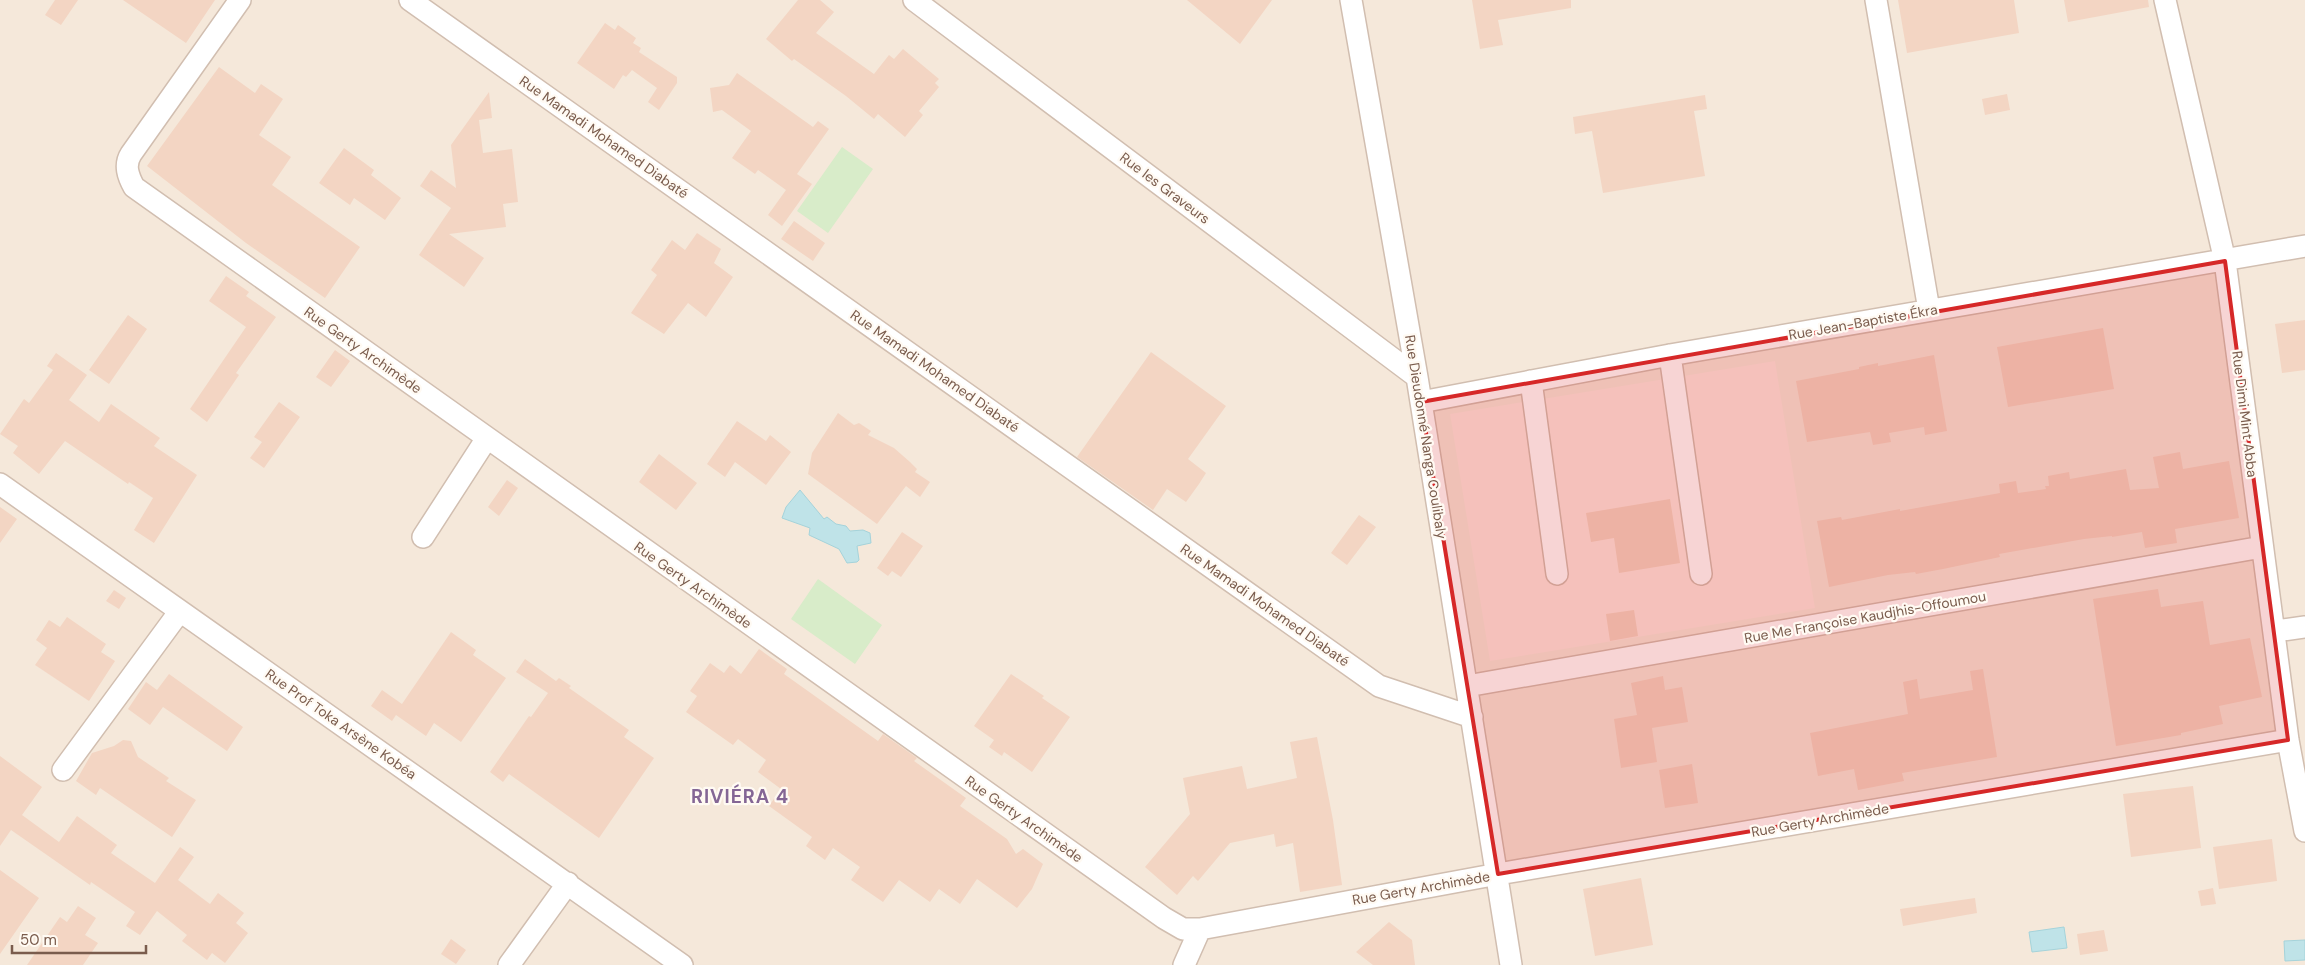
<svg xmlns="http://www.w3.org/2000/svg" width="2305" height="965" viewBox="0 0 2305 965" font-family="'DM Sans',sans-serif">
<rect width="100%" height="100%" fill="#fdf6ec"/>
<path fill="#f5e8da" d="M0,0H2305V965H0Z"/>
<path fill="#fde8e0" d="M1775,361L1815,608L1490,661L1450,414Z"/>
<path fill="#d8ecc9" d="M842,147L873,169L828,233L797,211Z
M818,579L882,625L855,664L791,619Z"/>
<path fill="#bfe3e8" stroke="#a5d3da" d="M800,490L824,519L827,517L836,524L846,526L850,531L863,530L870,533L871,543L857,546L859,560L857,562L847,563L839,549L809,535L810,528L782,518L786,507Z
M2064,927L2067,948L2032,952L2029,932Z
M2305,940V960L2285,961L2284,941Z"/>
<path fill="#f3d5c3" d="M55,0H78L61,25L45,15Z
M123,0H215L186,43Z
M798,0H820L834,12L816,33L874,74L889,55L894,59L903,49L939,79L935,83L939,87L919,111L923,115L905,137L878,114L874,119L846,96L794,59L792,61L766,39Z
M1187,0H1272L1240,44Z
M1472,0H1571V8L1498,20L1503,45L1480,49Z
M1898,0H2014L2019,33L1907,53Z
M2064,0H2148L2149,7L2068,22Z
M605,23L615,30L618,25L636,38L633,43L641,48L639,52L677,77V83L659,110L648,102L657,88L632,70L626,77L623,75L614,89L577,63Z
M219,67L255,93L261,84L283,99L259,135L291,157L272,185L360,247L325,298L246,243L147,166Z
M737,73L813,127L818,121L829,129L797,174L812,184L782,226L768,215L786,190L758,170L755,174L732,158L751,131L722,110L713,112L710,88L729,85Z
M489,92L492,118L479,120L483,153L512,149L518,202L503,204L506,227L449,234L484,258L464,287L419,255L451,208L420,186L431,170L456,188L451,145Z
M2007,94L2010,110L1985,115L1982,99Z
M1705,95L1707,109L1694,111L1705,176L1603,193L1592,131L1575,134L1573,117Z
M344,148L374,170L371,175L401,198L385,220L354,198L350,205L319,183Z
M794,221L825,243L813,261L781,239Z
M697,233L721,249L714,263L733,277L706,317L688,303L664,334L631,313L657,275L651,270L672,240L685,250Z
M226,276L249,292L246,296L276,317L236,373L239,375L207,422L190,409L246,327L209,301Z
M128,315L147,329L109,384L89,370Z
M2305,320V370L2282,373L2275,324Z
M2103,328L2114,389L2008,407L1997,347Z
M335,350L350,361L331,387L316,377Z
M1151,352L1226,406L1188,459L1206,473L1199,484L1186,502L1167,489L1153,510L1077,457Z
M56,353L87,375L69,400L99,422L111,404L160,438L154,446L197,475L154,543L134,530L153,498L129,482L128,484L65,441L39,474L13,453L18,446L0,434L24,399L29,403L53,370L47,366Z
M1934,355L1947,431L1925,435L1924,427L1889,433L1891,442L1873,445L1870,432L1807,442L1796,381L1859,369V367L1878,363V366Z
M279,402L300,417L264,468L250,458L262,442L254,437Z
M838,413L854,425L859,423L871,431L868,435L894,448L910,462L917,469L915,472L930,482L920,497L906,486L877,524L808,474L812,453Z
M737,421L766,441L770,435L791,452L766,485L735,462L725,477L707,464Z
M2180,452L2183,469L2229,461L2239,518L2175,529L2177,543L2145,548L2142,532L2112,537V536L2084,539L1999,554L2000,557L1943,569L1916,574L1915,572L1888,575L1829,587L1817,521L1841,517L1842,520L1900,509V511L2000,493L1999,484L2016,481L2018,493L2046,489L2045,486H2049L2048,476L2069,472L2070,479L2126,469L2130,490L2159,488L2153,457Z
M659,454L697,483L676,510L639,482Z
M507,480L518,488L499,516L488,507Z
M1670,499L1680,563L1619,573L1614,538L1591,542L1586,513Z
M0,507L17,519L0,543Z
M1359,515L1376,527L1347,565L1331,553Z
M902,532L923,546L901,577L892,571L888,576L877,568Z
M2158,589L2161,607L2203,601L2210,645L2250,638L2262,697L2219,706L2223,724L2181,733V735L2116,746L2093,599Z
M114,590L126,598L119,609L106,601Z
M1634,610L1638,636L1610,641L1606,614Z
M67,617L106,644L101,652L115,661L89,701L35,665L47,648L36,640L49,620L60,627Z
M451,632L476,650L473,655L506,678L461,742L434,723L426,736L396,715L392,721L371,706L382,690L402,704Z
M759,649L787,669L784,674L878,741L883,734L917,758L914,761L966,798L960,806L1007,839L1016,854L1023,849L1043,864L1032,889L1017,908L977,879L960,904L939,889L930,902L899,880L883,902L851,880L860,867L833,848L825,860L806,846L812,837L769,806L781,789L758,772L766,760L738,739L733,745L686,712L697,696L690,691L710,663L724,673L730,665L741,674Z
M525,659L556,681L559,678L571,686L569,688L629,730L624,737L654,758L599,838L509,774L503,782L490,772L529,716L531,717L548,693L516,672Z
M1983,669L1997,757L1902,773L1904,781L1858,790L1854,769L1818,776L1810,733L1908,714L1903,682L1917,679L1920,699L1973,690L1970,671Z
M169,674L243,727L227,751L163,707L150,725L128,709L146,682L157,690Z
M1011,674L1044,696L1042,698L1070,717L1032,772L1004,752L1002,756L989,747L994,740L974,726Z
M1663,676L1665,690L1682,687L1688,722L1652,728L1657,762L1621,768L1614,719L1637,715L1631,683Z
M1317,737L1333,820L1342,885L1300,892L1293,843L1276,847L1274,834L1230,843L1198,881L1193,876L1177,895L1145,867L1190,814L1183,778L1242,766L1247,789L1297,778L1290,742Z
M123,740L131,741L138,757L169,778L166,781L196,800L172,837L100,788L96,795L76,781L92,753L114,746Z
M0,756L42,787L22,815L59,842L77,816L117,845L111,853L155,883L180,847L194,857L178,880L210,904L218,893L244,913L236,923L248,933L225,963L212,953L207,960L182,941L187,935L157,911L140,935L126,926L135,912L91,882L90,885L11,830L0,846Z
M1692,764L1698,803L1665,808L1659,770Z
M2193,786L2201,848L2131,857L2123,794Z
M2272,839L2277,881L2219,889L2213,847Z
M0,870L39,898L0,954Z
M1641,878L1653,945L1595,956L1583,889Z
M2213,888L2216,904L2201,906L2198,891Z
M1975,898L1977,913L1903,926L1900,909Z
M78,906L96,918L85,935L98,943L83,965H27L60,917L67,922Z
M1389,922L1412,940L1415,965H1373L1356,952Z
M2104,930L2108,951L2080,955L2077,934Z
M451,939L466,950L456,964L441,954Z"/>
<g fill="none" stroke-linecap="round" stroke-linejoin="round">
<g stroke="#d1beb0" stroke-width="24">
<path id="minor" d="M240,0L131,154C124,165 128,176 134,187L1164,918L1183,929H1200L1498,874L2288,740
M410,0L1379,686L1472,717
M914,0L1417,377
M1351,0L1417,377L1511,965
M1876,0L1929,310
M2165,0L2225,261L2288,740L2305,831
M1670,355L1701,574
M1531,381L1557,574
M1421,402L1670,355L2305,246
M0,484L682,965
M423,537L487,438
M2275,631L2305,627
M1467,686L2262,547
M63,770L180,611
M509,965L568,883
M1184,965L1200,929"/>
</g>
<use href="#minor" stroke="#fff" stroke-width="21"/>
</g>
<path fill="#d62828" fill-opacity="0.2" stroke="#d62828" stroke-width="4" stroke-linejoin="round" d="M2225,261L2288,740L1498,874L1421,402Z"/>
<g text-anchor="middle" stroke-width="4.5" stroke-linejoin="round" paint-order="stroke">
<g font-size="14" fill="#7a5c4d" stroke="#fffaf3">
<text transform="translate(604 137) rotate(35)" y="5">Rue Mamadi Mohamed Diabaté</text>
<text transform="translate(1165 188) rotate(37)" y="5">Rue les Graveurs</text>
<text transform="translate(1863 322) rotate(-10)" y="5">Rue Jean-Baptiste Ékra</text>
<text transform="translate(363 350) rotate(35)" y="5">Rue Gerty Archimède</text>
<text transform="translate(935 371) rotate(35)" y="5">Rue Mamadi Mohamed Diabaté</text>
<text transform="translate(2245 414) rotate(83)" y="5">Rue Dimi Mint Abba</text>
<text transform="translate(1426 437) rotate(81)" y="5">Rue Dieudonné Nanga Coulibaly</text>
<text transform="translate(693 585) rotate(35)" y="5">Rue Gerty Archimède</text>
<text transform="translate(1265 605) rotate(35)" y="5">Rue Mamadi Mohamed Diabaté</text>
<text transform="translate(1865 617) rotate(-10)" y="5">Rue Me Françoise Kaudjhis-Offoumou</text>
<text transform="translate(341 724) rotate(35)" y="5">Rue Prof Toka Arsène Kobéa</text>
<text transform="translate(1024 819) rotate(35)" y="5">Rue Gerty Archimède</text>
<text transform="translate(1820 820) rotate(-10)" y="5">Rue Gerty Archimède</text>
<text transform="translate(1421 888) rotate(-10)" y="5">Rue Gerty Archimède</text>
</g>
<g font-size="19" font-weight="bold" letter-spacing="1" fill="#846695" stroke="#fffaf3">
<text x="740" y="803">RIVIÉRA 4</text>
</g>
</g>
<path d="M12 945v8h134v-8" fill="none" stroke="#7a5c4d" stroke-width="2.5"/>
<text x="20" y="945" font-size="15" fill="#7a5c4d" stroke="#fffaf3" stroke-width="4" paint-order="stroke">50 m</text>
</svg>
